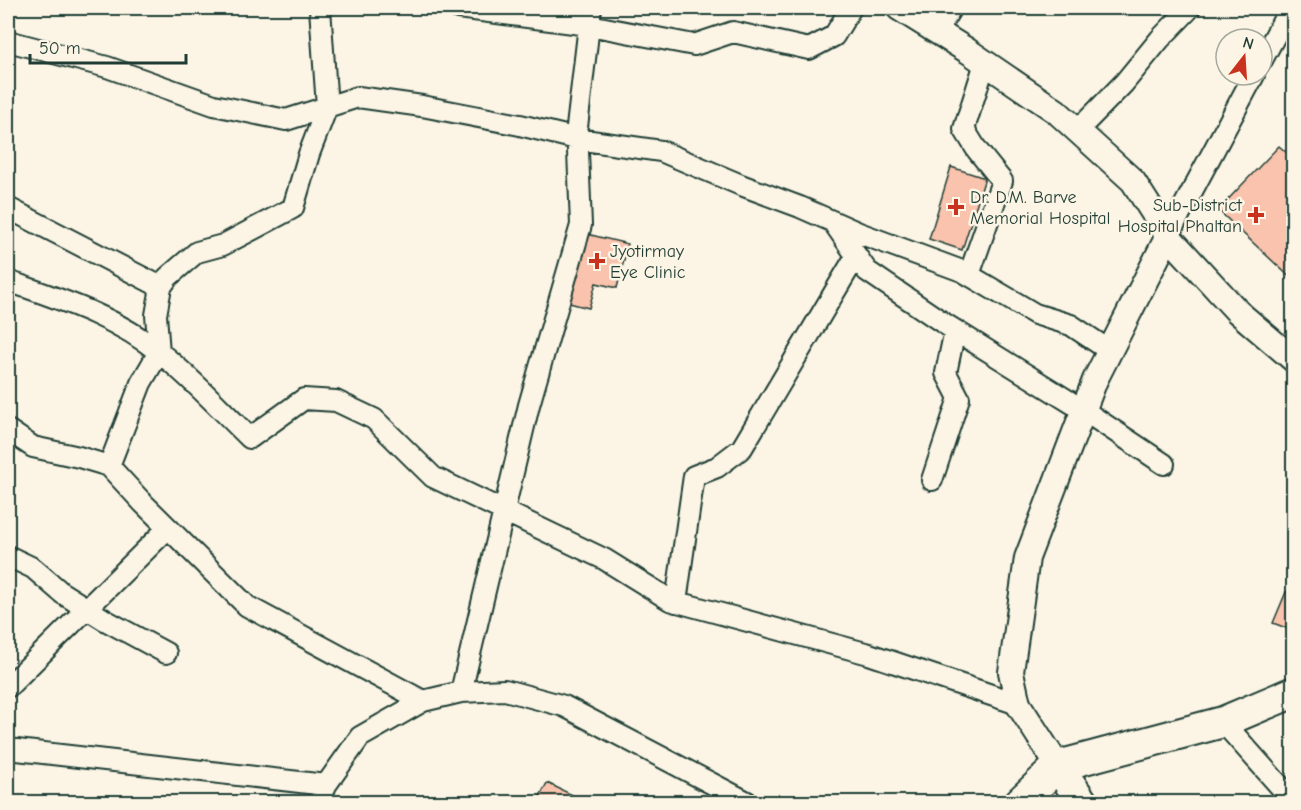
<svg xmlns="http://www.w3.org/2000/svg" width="1301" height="810" viewBox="0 0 1301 810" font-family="'Comic Neue',sans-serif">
<rect width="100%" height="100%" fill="#fcf5e5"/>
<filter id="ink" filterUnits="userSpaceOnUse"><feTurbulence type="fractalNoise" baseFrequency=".0167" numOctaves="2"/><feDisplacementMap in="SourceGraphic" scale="12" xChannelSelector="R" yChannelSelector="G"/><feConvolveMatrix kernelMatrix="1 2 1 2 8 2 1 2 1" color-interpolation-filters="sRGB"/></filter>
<g filter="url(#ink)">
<path fill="#fac3ad" stroke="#1f3d34" stroke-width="1.5" d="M1279,146L1294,159V281L1218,210Z
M951,167L985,178L962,250L929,239Z
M587,234L628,244L617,288L596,283L589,308L569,303Z
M1286,592L1294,595V631L1273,623Z
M547,783L579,798L577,802H537Z"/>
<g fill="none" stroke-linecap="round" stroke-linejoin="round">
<g stroke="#1f3d34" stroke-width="24">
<path id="minor" d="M458,8L589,25L694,45L733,32L809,49L834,36L851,8
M937,31L951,8
M8,41L107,67L214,105L286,120L358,97L422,106L520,125L577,139L661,151L741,185L800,207L859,233L962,271L1035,314L1071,325L1110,351
M1262,60L1290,8
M1077,131L1124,83L1160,39L1190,8
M8,208L161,287
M833,222L867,271L945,324L1083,410L1164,464
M1168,236L1254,75
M969,275L1002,181L977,150L964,129L985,63
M8,281C59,299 117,317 160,353C192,378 220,409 250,438L304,399L336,401L374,419L433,477L604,559L670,600L869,654L1018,704
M8,430L33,447L79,457L109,466L143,503L247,606L423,701
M109,466L141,383L159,352L156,315L161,287L168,277L197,252L223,245L293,208L309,154L327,107L320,8
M932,480L959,398L946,373L955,330
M8,556L33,568L62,593L105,620L166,653
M676,602L694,476L717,467L742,448L856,256
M8,687L168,528
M461,692L529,405L581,225L577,127L591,8
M1223,722L1294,802
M8,749L326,785
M320,802L326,785L360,737L423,701L461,692L505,690L564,706L747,802"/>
</g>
<g stroke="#1f3d34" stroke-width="28">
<path id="tertiary" d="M899,8L968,51L1056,111L1133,181L1168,236L1095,380L1027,558L1011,672L1018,704L1058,766
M1168,236L1238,312L1294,360"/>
</g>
<g stroke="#1f3d34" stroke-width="34">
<path id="primary" d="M1058,766L1082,802
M1020,802L1058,766L1223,722L1294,692"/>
</g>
<use href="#minor" stroke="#fcf5e5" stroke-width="20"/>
<use href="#tertiary" stroke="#fcf5e5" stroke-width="24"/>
<use href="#primary" stroke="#fcf5e5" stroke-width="30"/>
</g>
</g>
<g fill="#c8321e" stroke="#fcf5e5" stroke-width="2">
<path d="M953 198h6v6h6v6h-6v6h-6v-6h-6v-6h6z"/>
<path d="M1253 206h6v6h6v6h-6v6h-6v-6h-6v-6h6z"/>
<path d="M594 252h6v6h6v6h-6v6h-6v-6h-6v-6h6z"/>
</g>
<g text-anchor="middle" stroke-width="5" stroke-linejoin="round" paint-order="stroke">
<g font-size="18" fill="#1f3d34" stroke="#fcf5e5" text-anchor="start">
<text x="970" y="203">Dr. D.M. Barve<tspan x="970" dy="21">Memorial Hospital</tspan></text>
<text x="1242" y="211" text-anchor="end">Sub-District<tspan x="1242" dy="21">Hospital Phaltan</tspan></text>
<text x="610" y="257">Jyotirmay<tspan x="610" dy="21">Eye Clinic</tspan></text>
</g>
</g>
<rect width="1301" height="810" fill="none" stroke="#fcf5e5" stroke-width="30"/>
<rect x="15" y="15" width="1271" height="780" fill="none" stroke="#1f3d34" stroke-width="2" filter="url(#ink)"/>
<g transform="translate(1244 57) rotate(17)"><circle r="28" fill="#fcf5e5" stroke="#a4ab9e" stroke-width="1.5"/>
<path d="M0-4.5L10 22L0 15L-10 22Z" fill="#c8321e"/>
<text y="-9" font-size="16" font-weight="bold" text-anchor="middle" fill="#1f3d34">N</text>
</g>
<path d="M30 54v9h156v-9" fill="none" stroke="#1f3d34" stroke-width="3"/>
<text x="39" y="54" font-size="18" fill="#1f3d34" stroke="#fcf5e5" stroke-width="4.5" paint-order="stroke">50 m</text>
</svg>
